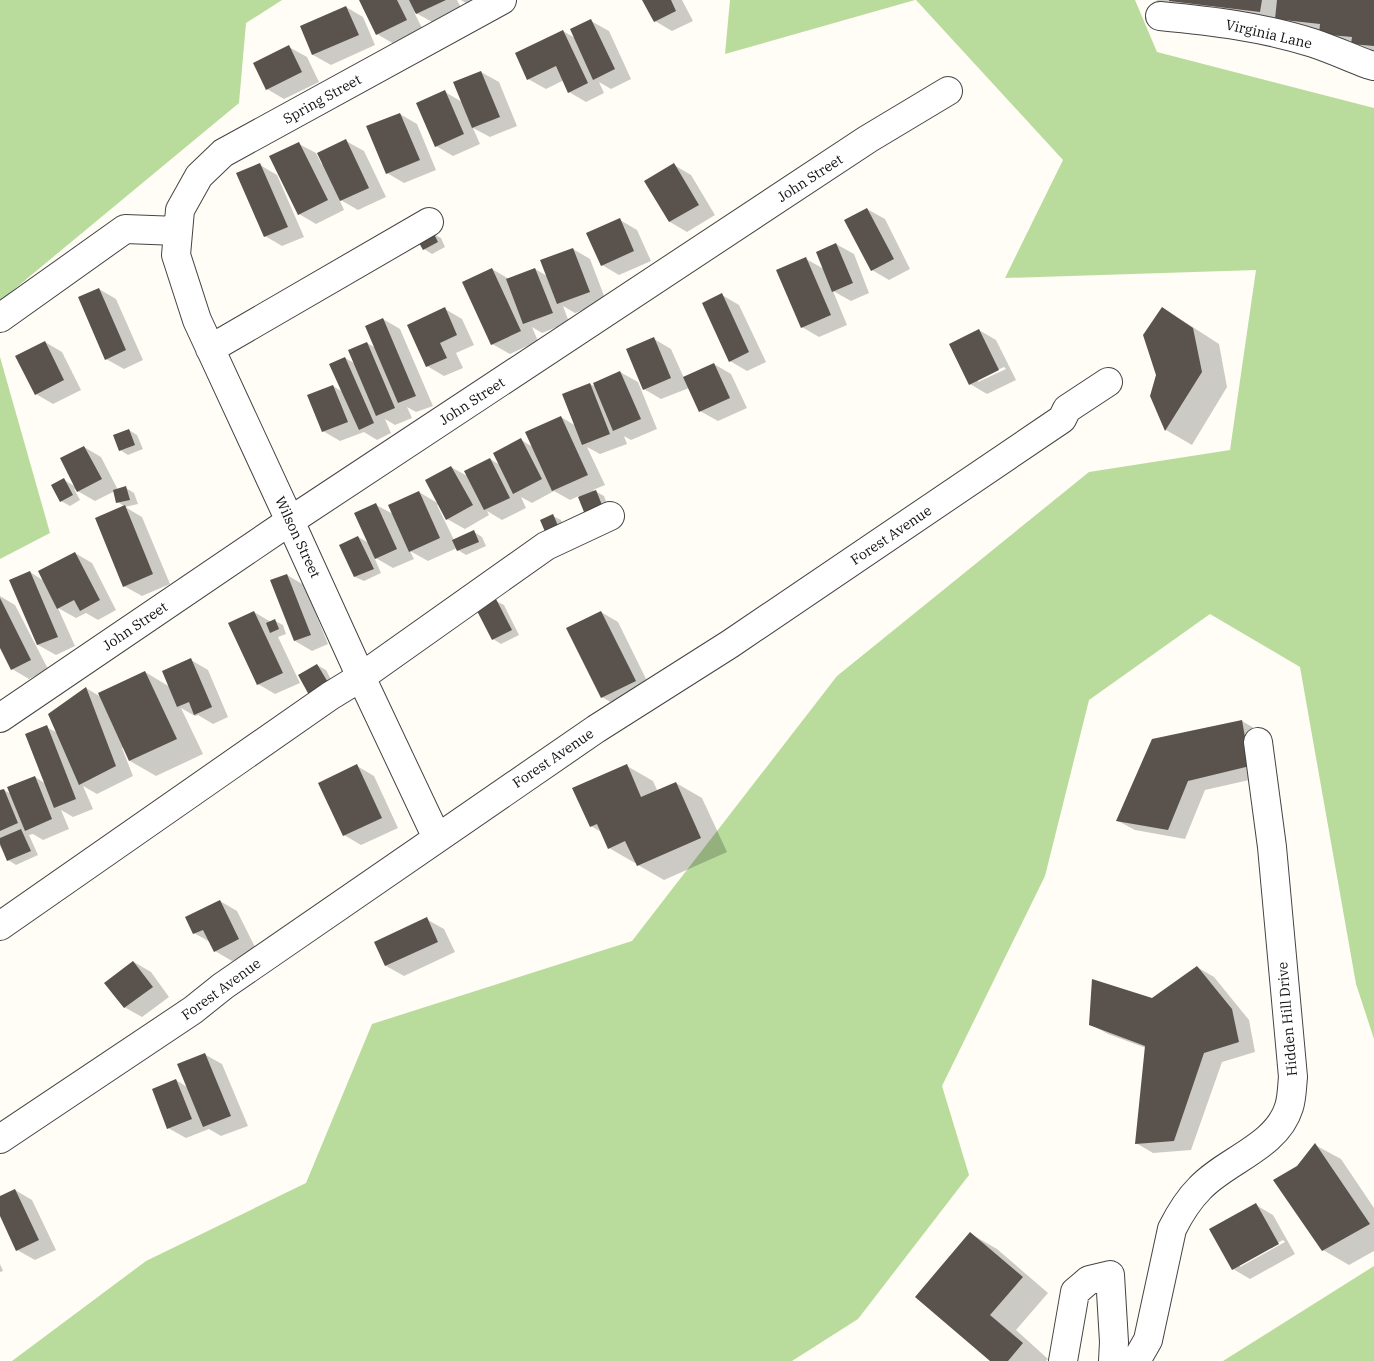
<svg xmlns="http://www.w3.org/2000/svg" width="1374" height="1361" viewBox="0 0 1374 1361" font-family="'IBM Plex Serif',serif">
<rect width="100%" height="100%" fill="#fffdf5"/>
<path fill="#b9dc9c" d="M0,0H282L246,23L239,103L0,301Z
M730,0H915L725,54Z
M916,0H1135L1157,52L1374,108V1039L1356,984L1300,667L1210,614L1089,700L1045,876L942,1086L969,1175L858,1319L792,1361H12L146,1261L306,1183L372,1024L632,941L837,676L1089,472L1230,450L1256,270L1005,278L1063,160Z
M0,357L50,533L0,559Z
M1374,1266V1361H1223Z"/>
<path fill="#0003" fill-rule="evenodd" d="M360,0H457L462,10L434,23L414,12L423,30L394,44L377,34Z
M461,0H479L469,5Z
M644,0H682L693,21L672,31L655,21Z
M1156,0H1374V56L1180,14Z
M346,7L363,17L375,45L331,65L313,55L301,27Z
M591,21L609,31L631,79L611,89L599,82L604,93L586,102L569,92L564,80L546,89L528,79L563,31L575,38Z
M289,47L307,57L319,82L284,99L267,89Z
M481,72L499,82L517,126L490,137L473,128L480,144L453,156L436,146L445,92L462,102Z
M400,114L417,124L436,170L404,183L387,173Z
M346,141L364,151L386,197L358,210L339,199L344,210L316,224L299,214V144L316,153L322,165Z
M260,165L277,175L304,237L282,246L265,236Z
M674,165L691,175L715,215L687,232L670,222Z
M867,209L885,219L910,269L889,280L872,270Z
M620,220L637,230L651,261L619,275L602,265Z
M433,234L441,238L445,247L432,254L424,249Z
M836,244L854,254L869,293L851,301L833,291L847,325L819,337L802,327L806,259L824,269Z
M573,249L590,259L606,301L575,313L563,306L569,322L542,333L532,327L538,341L510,354L492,344V269L509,279L535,269L547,276Z
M99,289L116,299L143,360L124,369L106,359Z
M722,295L739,305L766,362L747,371L730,361Z
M445,309L462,319L474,345L456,353L463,368L444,376L427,366Z
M1163,309L1188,324L1219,344L1227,387L1192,445L1166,430L1151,396L1158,375Z
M383,319L400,329L433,406L416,412L407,407L412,418L395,425L385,419L391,433L377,440L364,432L340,441L323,431L333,386L343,392L345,358L356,364L367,343L376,348Z
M979,330L996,340L1016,380L987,394L970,384ZM1004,367L1006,369L978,382V379Z
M654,339L671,349L684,378L714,364L731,374L747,408L718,421L700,411L689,388L661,399L644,389Z
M45,342L62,352L81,390L53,404L36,394Z
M620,372L638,382L657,429L631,440L624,436L627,444L600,454L587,447L605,485L593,490L604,496L611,515L587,516L579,496L570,500L554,491L532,503L521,497L526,508L502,520L487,511L489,515L465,529L447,519L439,504L437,505L454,540L474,532L482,537L486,546L466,555L458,550L457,548L428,561L410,551L414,559L393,568L374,557L381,573L364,581L355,577L341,545L358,537L369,543L376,505L393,514L419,492L439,504L451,467L469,477L490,459L500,465L521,440L533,447L561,417L576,426L590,384L596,387Z
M129,430L137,435L143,449L128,455L120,450Z
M84,447L101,457L118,490L126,488L134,493L138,504L125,507L142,517L170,584L142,596L124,586L125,507L118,502L115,491L95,501L74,489L80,500L70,506L61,501L64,480L76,487Z
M553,516L561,520L567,533L556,538Z
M75,553L92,563L116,610L98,620L86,613L76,618L58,608L75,646L56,655L38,645L11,581L30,572L44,581Z
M287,575L304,585L328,644L312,651L295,641Z
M0,596L15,605L48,669L29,679L12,669L0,645Z
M496,601L504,605L519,635L501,644L493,639Z
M254,612L271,622L275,621L283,625L286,634L278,637L300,683L275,694L258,684Z
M601,612L618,622L652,691L619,707L602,697Z
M191,660L208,670L228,717L213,724L198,715L195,716L181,708L203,754L156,776L130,761L124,748H122L133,776L97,794L83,786L93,809L73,817L61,810L69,829L43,840L33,834L29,835L38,855L16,865L8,860L0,846V791L4,790L11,794L35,777L46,784V727L58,733L86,688L101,697L145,672L170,687Z
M317,665L326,670L336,689L299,675Z
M1242,721L1259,731L1267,776L1205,790L1185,839L1135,830L1118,821Z
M357,766L374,776L398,828L361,845L344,835Z
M627,766L653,781L658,792L676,783L702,798L727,852L664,880L638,865L636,862L635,863L609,848L603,833L591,826Z
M220,901L237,911L256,949L232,961L215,951L210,942L194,933Z
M426,919L444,929L455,952L404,976L386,966L375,942Z
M134,962L151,972L169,997L142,1017L124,1007Z
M1197,967L1214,977L1249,1020L1255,1052L1222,1062L1191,1150L1153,1153L1136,1143L1146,1048L1108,1034L1090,1024L1152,1000Z
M204,1054L222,1064L248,1126L221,1136L209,1129L186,1138L168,1128L176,1080L187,1087Z
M1315,1145L1341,1159L1374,1208V1251L1349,1265L1323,1250L1298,1167Z
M15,1190L32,1200L56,1250L35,1260L17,1250L0,1213V1197Z
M1256,1205L1273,1215L1295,1254L1250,1279L1233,1269ZM1283,1240L1285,1242L1240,1267V1264Z
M971,1234L997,1249L1048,1293L1016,1330L1048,1359L1046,1361H992Z
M0,1264L3,1271L0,1272Z"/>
<path fill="#5a524d" d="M359,0H397L407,20L376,35Z
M409,0H446L416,14Z
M642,0H671L676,11L654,22Z
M1169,0H1262L1260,12L1169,1Z
M1277,0H1374V46L1351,44L1352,37L1319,34L1320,24L1275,19Z
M346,6L359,35L312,55L300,26Z
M591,19L615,69L593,80L570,29Z
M563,30L588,83L568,93L556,66L527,80L515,53Z
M289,45L302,72L266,90L253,63Z
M481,71L500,117L472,128L453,82Z
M445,90L464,134L435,147L416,103Z
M400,113L420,160L386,174L366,126Z
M346,139L369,188L340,201L317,153Z
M299,142L328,200L298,215L269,156Z
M260,163L288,227L264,237L236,173Z
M674,163L699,205L669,222L644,181Z
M867,208L894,259L871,271L844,220Z
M620,218L634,251L601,266L586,233Z
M433,232L438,242L423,250L418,241Z
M836,243L853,283L832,292L816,252Z
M573,248L590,292L557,304L540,260Z
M806,257L831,315L801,328L776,270Z
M492,268L521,331L491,345L462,282Z
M535,268L553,313L523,324L506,279Z
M99,288L126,350L105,360L78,297Z
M722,293L749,352L729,362L702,303Z
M445,307L457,335L440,343L447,358L426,367L407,325Z
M1162,307L1193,328L1202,372L1165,431L1150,396L1156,375L1143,335Z
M383,318L416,396L398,403L365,326Z
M979,329L999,370L969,385L949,344Z
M654,337L671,378L643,390L626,349Z
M45,341L64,380L35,395L15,356Z
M367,342L395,408L376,416L348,350Z
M345,357L374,423L359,430L329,364Z
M714,363L730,398L699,412L683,377Z
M620,371L641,419L613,431L593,383Z
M590,383L610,434L582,445L562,394Z
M333,385L348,422L322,432L307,395Z
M561,416L588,475L552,491L525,432Z
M129,429L135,445L119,451L113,435Z
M521,438L542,479L513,494L493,453Z
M84,446L102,479L77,492L60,458Z
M490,458L510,498L484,510L464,471Z
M451,466L473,505L446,520L425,480Z
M64,478L73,495L60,502L51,485Z
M126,486L130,500L116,503L113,490Z
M596,490L604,510L586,517L578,497Z
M419,491L440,538L409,552L388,505Z
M376,503L397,549L375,559L354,513Z
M125,505L153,574L123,587L95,518Z
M553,514L559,528L546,534L540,520Z
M474,530L479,542L457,551L452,540Z
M358,536L374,569L354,577L339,545Z
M75,552L100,600L80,611L74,600L57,609L38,571Z
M30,571L58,637L37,645L9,580Z
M287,574L311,635L294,641L270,580Z
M0,598L31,660L11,670L0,648Z
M496,599L512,630L492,640L476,609Z
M254,611L283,673L257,685L228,623Z
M601,611L636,681L601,698L566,628Z
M275,619L279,629L270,633L266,623Z
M191,658L212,707L194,715L189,702L177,707L162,671Z
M317,664L329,684L309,695L298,675Z
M145,671L177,739L129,761L98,693Z
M86,687L116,766L79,785L48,714Z
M1242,720L1250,766L1188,781L1168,830L1116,821L1152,739Z
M47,725L76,799L54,808L25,734Z
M357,764L382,818L343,836L318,783Z
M627,764L641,797L676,782L701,838L637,866L625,841L608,849L597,824L590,827L572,788Z
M35,776L52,819L25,831L7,787Z
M4,789L18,823L0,831V790Z
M21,829L31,851L7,861L0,844V838Z
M220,900L239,939L214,952L203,930L193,934L185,917Z
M427,917L438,942L385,966L374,942Z
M133,961L153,987L124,1008L104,983Z
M1197,966L1232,1009L1239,1042L1204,1053L1174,1141L1135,1144L1145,1046L1089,1025L1092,979L1152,998Z
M205,1053L231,1116L203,1127L177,1064Z
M176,1079L192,1119L167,1129L152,1089Z
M1315,1143L1370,1224L1322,1251L1273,1180L1297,1166Z
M15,1189L39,1240L16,1251L0,1216V1196Z
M1256,1203L1279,1244L1232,1270L1209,1229Z
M970,1232L1023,1277L990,1315L1023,1343L1008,1361H990L915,1297Z"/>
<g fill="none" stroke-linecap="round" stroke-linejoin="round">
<g stroke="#444" stroke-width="30">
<path id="minor" d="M1160,16C1212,21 1263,27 1313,43C1331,49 1349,57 1367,64L1374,66
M0,318L125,229L178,231
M210,349L429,222
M0,718L290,521L868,139L948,91
M437,838L361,677L290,521L197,320L176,255L180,210L199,176L223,153L502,0
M0,926L330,696L361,677L546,546L610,516
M0,1139L193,1010L223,986L596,729L730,644L1062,419L1067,409L1108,382
M1063,1361L1075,1292L1089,1280L1110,1275L1114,1342L1113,1361
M1136,1361L1148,1340L1172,1229C1179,1215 1188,1200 1200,1188C1226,1160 1277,1147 1289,1107C1292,1098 1292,1086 1293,1077L1272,847L1258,742"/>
</g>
<use href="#minor" stroke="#fff" stroke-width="28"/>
</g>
<g text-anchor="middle" stroke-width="5" stroke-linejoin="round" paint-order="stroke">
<g font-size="14" fill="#111" stroke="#fff">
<text transform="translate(1269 34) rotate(13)" y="5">Virginia Lane</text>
<text transform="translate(322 99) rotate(-29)" y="5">Spring Street</text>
<text transform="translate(810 178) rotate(-33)" y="5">John Street</text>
<text transform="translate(472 401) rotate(-33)" y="5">John Street</text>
<text transform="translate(891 535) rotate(-34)" y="5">Forest Avenue</text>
<text transform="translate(298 537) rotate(65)" y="5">Wilson Street</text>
<text transform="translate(135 626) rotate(-34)" y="5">John Street</text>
<text transform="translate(553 758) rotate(-34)" y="5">Forest Avenue</text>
<text transform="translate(221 989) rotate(-36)" y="5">Forest Avenue</text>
<text transform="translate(1287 1019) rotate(-95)" y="5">Hidden Hill Drive</text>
</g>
</g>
</svg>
